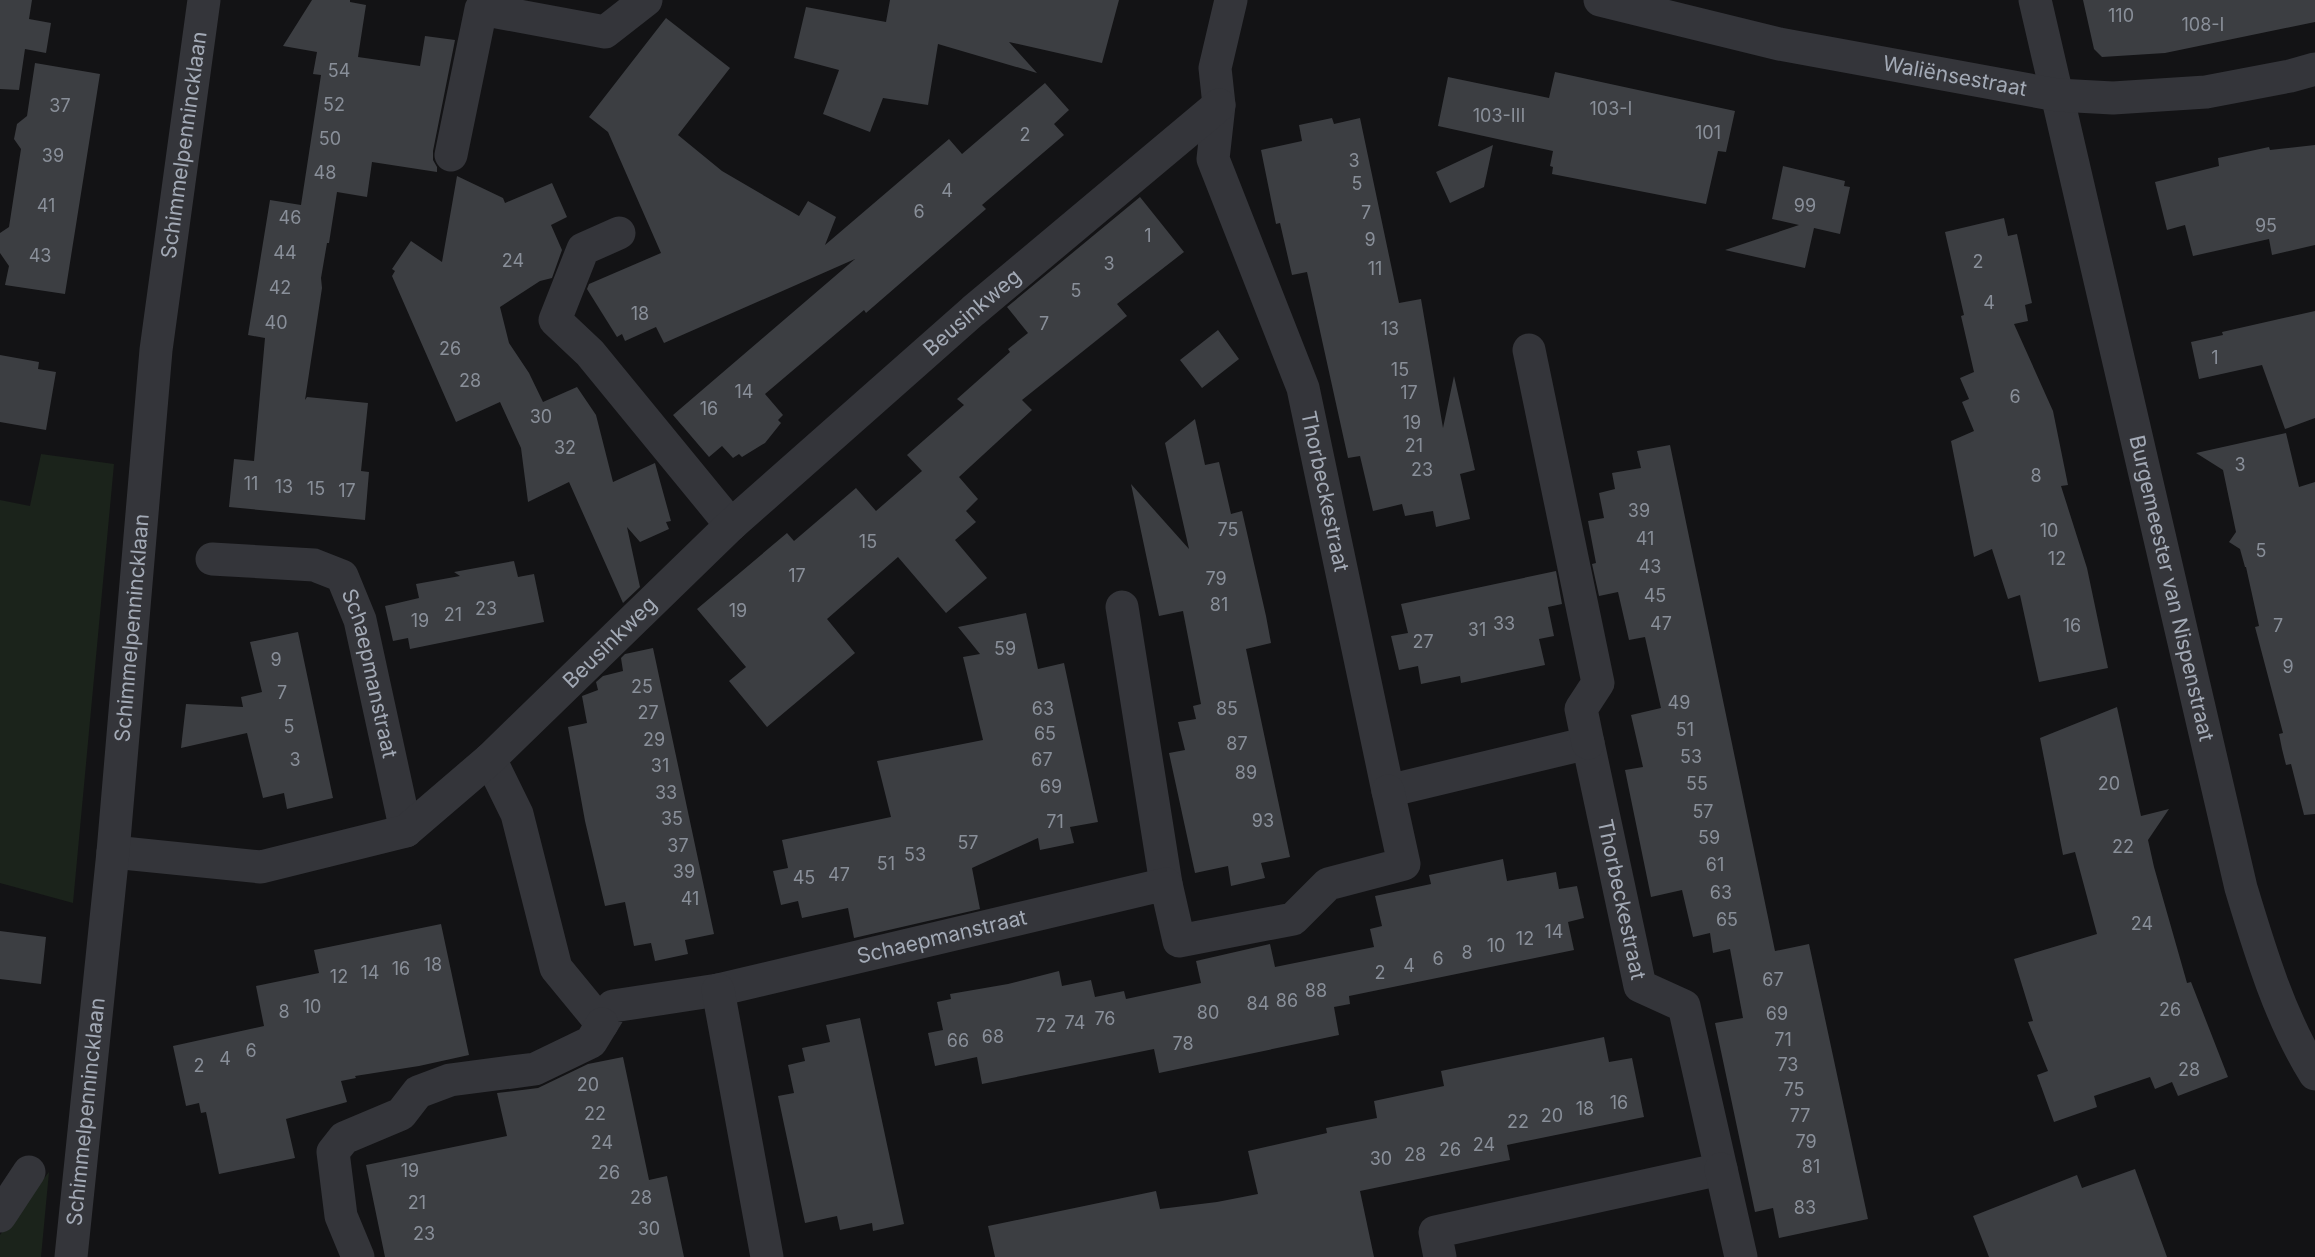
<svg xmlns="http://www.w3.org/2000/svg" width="2315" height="1257" viewBox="0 0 2315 1257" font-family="Inter,sans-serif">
<rect width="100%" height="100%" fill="#131315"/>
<path fill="#1b231b" d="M41,454L114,464L73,903L0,883V500L30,506Z
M49,1172L41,1257H0V1235Z"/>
<path fill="#3c3e42" d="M0,0H32L29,19L51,23L46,53L25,49L19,90L0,89Z
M312,0H350V2L366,5L358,57L420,66L425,36L455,40L433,151V160L437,167V172L372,162L367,197L337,192L329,243H327L321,278L322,288L305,400L307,397L368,403L361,471L369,472L365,520L229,507L234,459L254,461L265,338L248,335L270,200L301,205L321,75L313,74L317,52L283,46Z
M890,0H1119L1102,63L1009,42L1037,73L938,44L928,105L883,98L870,132L823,114L839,70L794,58L806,7L886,22Z
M2083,0H2315V22L2165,53L2102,57L2094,49Z
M666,18L730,68L678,135L722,171L799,216L808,201L836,217L825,245L949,139L962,154L1045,83L1069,110L1054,124L1064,135L982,205L986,209L866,313L864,310L765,394L783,415L778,420L781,423L765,443L742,457L739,454L733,458L722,446L709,457L673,415L855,259L664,343L656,327L625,341L622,334L617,337L587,289L589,284L661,253L608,132L589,117Z
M35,63L100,74L65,294L5,285L9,266L0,253V233L9,227L21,149L14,139L17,124L27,116Z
M1555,72L1735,111L1726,152L1718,151L1706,204L1552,174L1553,167L1550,166L1553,151L1438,126L1448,77L1549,98Z
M1332,118L1334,124L1360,118L1399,303L1421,299L1443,428L1454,376L1475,470L1460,474L1470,519L1436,527L1433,511L1405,516L1402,504L1373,511L1360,456L1348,458L1307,272L1292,275L1280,223L1276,224L1261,150L1302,141L1299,125Z
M1493,145L1484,187L1450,203L1436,172Z
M2315,145V245L2272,255L2269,239L2193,256L2185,225L2167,230L2155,182L2219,166L2218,158L2269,147L2270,150Z
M1783,166L1845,181L1844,186L1850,187L1840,234L1814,228L1805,268L1725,250L1799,225L1772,219Z
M457,176L503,198L505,203L552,183L567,217L551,225L562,250L552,278L540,281L500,307L509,343L529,373L543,402L577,387L596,415L613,482L655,463L671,521L666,522L669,529L640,542L627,527L640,587L623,603L569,482L528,502L521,448L500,402L456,422L392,276L395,271L392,269L411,241L442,262Z
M1140,197L1184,252L1117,304L1127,316L1022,400L1032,410L959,477L978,499L966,511L976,522L955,540L987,578L946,613L898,557L827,619L855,653L767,727L729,681L746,667L697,609L787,533L794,541L856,488L876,511L922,471L907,455L964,405L957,399L1010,352L1008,349L1028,333L1007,307Z
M2004,218L2008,236L2017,234L2032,303L2025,305L2028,321L2014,324L2053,411L2068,485L2061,486L2087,568L2108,668L2039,682L2020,595L2008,599L1992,549L1974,557L1951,441L1974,431L1962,402L1969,399L1960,378L1974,372L1961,316L1964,315L1945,232Z
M2315,311V418L2285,429L2262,365L2199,379L2191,342L2223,335L2222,332Z
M1218,330L1239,359L1202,388L1180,360Z
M0,355L39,362L38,369L56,372L46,430L0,422Z
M1195,419L1205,465L1219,462L1231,514L1242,511L1266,616L1271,643L1246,649L1290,857L1261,863L1265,878L1231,886L1228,866L1195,873L1169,753L1185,750L1178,722L1196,719L1193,706L1201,704L1183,611L1159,616L1131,484L1189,549L1165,443Z
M2286,433L2299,487L2315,482V814L2304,815L2291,764L2286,765L2282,749L2279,734L2283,733L2255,627L2259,626L2246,567H2245L2240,549L2229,542L2236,532L2223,470L2196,453Z
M1670,445L1775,951L1809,944L1868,1219L1779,1238L1773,1208L1755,1212L1715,1023L1743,1018L1730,949L1713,953L1710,933L1693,937L1682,890L1651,897L1625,770L1643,767L1631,715L1661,708L1645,637L1629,640L1618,592L1599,596L1592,564L1596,563L1588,521L1604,518L1599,493L1615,489L1612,473L1641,468L1637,451Z
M514,561L518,577L534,574L544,622L410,649L408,638L393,641L385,606L419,598L416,584L460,576L454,572Z
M1556,571L1562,604L1548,607L1554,636L1539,639L1545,665L1461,683L1460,676L1421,684L1418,666L1399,670L1391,636L1408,633L1401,604Z
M1026,613L1038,669L1064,663L1098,822L1070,827L1074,843L1040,850L1038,838L972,868L980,909L854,938L848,908L802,918L798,901L781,905L773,871L788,868L782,840L891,817L877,761L983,740L963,657L980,654L958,627Z
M298,632L333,798L287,809L284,793L263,798L247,733L181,748L186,704L243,707L241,697L262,692L250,642Z
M653,648L714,934L685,940L688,954L655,961L651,943L634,946L625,902L605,906L585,821L568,727L587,723L582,696L598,690L596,682L603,676L623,671L621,658L625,654Z
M2117,707L2141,816L2169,809L2148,840L2154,867L2187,983L2191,982L2228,1077L2178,1096L2172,1082L2155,1089L2150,1077L2094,1096L2097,1107L2054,1122L2037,1075L2048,1071L2028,1022L2033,1021L2014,959L2097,934L2075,852L2063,855L2040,738Z
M1503,859L1507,881L1556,872L1559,889L1577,886L1584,918L1568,922L1574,950L1349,996L1350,1004L1334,1007L1339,1035L1159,1073L1154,1049L982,1084L977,1057L935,1066L928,1033L943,1030L937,1002L951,999L950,994L1008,984L1059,971L1062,986L1091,980L1095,997L1124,991L1126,999L1201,983L1196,961L1270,944L1275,967L1374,947L1370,929L1382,926L1375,896L1431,884L1429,875Z
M441,924L469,1055L419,1066L355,1076L356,1078L341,1081L347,1102L286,1119L295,1158L219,1174L206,1112L201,1113L199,1103L186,1106L173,1046L264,1026L256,986L319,973L314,950Z
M0,931L46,937L41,984L0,979Z
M860,1018L904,1224L873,1231L872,1223L840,1230L837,1216L805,1223L778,1096L794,1093L788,1065L805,1061L802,1048L830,1042L826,1025Z
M1604,1037L1609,1062L1632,1058L1644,1117L1507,1145L1510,1160L1360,1191L1374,1257H995L988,1226L1156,1191L1160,1209L1217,1202L1258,1194L1248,1151L1327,1133L1326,1128L1377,1118L1374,1101L1444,1086L1441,1071Z
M623,1057L649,1180L667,1176L684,1257H385L366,1165L507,1136L497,1093L538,1088L588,1064Z
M2135,1169L2167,1257H1989L1973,1216L2077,1175L2082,1188Z"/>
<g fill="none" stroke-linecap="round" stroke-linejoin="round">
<g stroke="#34353a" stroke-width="33">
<path id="s1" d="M1231,0L1215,68L1219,105L1213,159L1303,388L1388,791L1588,743L1640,986L1684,1006L1721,1169L1435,1232L1440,1257"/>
<path id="s2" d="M2035,0L2241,888C2260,951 2280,1018 2315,1074"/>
<path d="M451,155L481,9L605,32L646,0"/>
<path d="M619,233L583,249L555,320L590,353L731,525"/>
<path d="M1529,350L1598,683L1581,709L1588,743"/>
<path id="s3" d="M212,559L314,565L342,576L360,620L406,831"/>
<path d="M1122,607L1166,884"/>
<path id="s4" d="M490,759L517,814L556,968L602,1024L613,1006L718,990L1166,884L1179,941L1293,919L1328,884L1404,864L1388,791"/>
<path id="s5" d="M113,852L261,867L406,831L490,759L731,525L973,311L1219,105"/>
<path d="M718,990L767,1257"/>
<path d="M1721,1169L1741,1257"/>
<path d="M0,1216L29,1172"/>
<path d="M358,1257L341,1216L333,1152L344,1138L401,1114L418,1092L450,1080L535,1069L591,1042L602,1024"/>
</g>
<g stroke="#34353a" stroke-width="33">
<path id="s6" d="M1600,0L1779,44L2057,95L2113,98L2206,92L2290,76L2315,69"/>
<path id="s7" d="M71,1257L113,852L156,350L204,0"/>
</g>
</g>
<g text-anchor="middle" stroke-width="4.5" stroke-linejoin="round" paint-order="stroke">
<g font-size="18" fill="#898f99">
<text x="2121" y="22">110</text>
<text x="2203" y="31">108-I</text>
<text x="339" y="77">54</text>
<text x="334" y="111">52</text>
<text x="60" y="112">37</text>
<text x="1611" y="115">103-I</text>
<text x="1499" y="122">103-III</text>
<text x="1708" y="139">101</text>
<text x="1025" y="141">2</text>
<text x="330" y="145">50</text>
<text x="53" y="162">39</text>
<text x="1354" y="167">3</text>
<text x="325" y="179">48</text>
<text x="1357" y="190">5</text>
<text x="947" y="197">4</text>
<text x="46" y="212">41</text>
<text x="1805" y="212">99</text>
<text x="919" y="218">6</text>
<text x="1366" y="219">7</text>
<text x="290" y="224">46</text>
<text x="2266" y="232">95</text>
<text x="1148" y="242">1</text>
<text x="1370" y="246">9</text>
<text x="285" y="259">44</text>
<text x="40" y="262">43</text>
<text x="513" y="267">24</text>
<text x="1978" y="268">2</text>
<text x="1109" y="270">3</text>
<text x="1375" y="275">11</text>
<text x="280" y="294">42</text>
<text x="1076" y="297">5</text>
<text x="1989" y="309">4</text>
<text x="640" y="320">18</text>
<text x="276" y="329">40</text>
<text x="1044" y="330">7</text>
<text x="1390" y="335">13</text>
<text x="450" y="355">26</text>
<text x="2215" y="364">1</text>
<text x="1400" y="376">15</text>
<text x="470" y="387">28</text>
<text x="744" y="398">14</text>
<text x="1409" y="399">17</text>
<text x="2015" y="403">6</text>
<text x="709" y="415">16</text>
<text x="541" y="423">30</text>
<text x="1412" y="429">19</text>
<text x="1414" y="452">21</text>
<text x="565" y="454">32</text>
<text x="2240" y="471">3</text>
<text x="1422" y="476">23</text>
<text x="2036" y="482">8</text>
<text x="251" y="490">11</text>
<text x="284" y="493">13</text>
<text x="316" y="495">15</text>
<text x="347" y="497">17</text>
<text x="1639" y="517">39</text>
<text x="1228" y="536">75</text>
<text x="2049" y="537">10</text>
<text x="1645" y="545">41</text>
<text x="868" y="548">15</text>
<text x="2261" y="557">5</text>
<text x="2057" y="565">12</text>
<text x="1650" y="573">43</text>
<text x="797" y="582">17</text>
<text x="1216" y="585">79</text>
<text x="1655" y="602">45</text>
<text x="1219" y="611">81</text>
<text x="486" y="615">23</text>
<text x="738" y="617">19</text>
<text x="453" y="621">21</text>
<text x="420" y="627">19</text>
<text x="1504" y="630">33</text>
<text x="1661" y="630">47</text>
<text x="2072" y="632">16</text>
<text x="2278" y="632">7</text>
<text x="1477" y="636">31</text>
<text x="1423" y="648">27</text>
<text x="1005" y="655">59</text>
<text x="276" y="666">9</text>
<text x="2288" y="673">9</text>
<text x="642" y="693">25</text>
<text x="282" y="699">7</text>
<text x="1679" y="709">49</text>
<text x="1043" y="715">63</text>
<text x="1227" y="715">85</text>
<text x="648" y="719">27</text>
<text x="289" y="733">5</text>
<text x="1685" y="736">51</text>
<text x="1045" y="740">65</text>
<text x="654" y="746">29</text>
<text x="1237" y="750">87</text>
<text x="1691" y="763">53</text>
<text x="295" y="766">3</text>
<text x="1042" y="766">67</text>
<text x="660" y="772">31</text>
<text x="1246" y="779">89</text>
<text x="1697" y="790">55</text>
<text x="2109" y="790">20</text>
<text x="1051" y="793">69</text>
<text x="666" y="799">33</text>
<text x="1703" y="818">57</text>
<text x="672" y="825">35</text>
<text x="1263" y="827">93</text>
<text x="1055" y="828">71</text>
<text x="1709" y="844">59</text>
<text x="968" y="849">57</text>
<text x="678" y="852">37</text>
<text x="2123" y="853">22</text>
<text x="915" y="861">53</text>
<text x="886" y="870">51</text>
<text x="1715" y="871">61</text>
<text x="684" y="878">39</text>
<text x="839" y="881">47</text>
<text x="804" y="884">45</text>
<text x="1721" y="899">63</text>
<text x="690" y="905">41</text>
<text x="1727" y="926">65</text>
<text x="2142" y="930">24</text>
<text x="1554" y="938">14</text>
<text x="1525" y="945">12</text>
<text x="1496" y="952">10</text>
<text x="1467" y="959">8</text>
<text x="1438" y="965">6</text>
<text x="433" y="971">18</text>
<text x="1409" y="972">4</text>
<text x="401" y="975">16</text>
<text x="370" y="979">14</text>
<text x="1380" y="979">2</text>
<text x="339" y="983">12</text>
<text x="1773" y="986">67</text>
<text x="1316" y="997">88</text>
<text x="1287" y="1007">86</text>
<text x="1258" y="1010">84</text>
<text x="312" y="1013">10</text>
<text x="2170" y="1016">26</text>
<text x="284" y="1018">8</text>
<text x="1208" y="1019">80</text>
<text x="1777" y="1020">69</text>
<text x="1105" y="1025">76</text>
<text x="1075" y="1029">74</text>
<text x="1046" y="1032">72</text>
<text x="993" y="1043">68</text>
<text x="1783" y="1046">71</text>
<text x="958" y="1047">66</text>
<text x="1183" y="1050">78</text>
<text x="251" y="1057">6</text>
<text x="225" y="1065">4</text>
<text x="1788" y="1071">73</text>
<text x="199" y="1072">2</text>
<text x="2189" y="1076">28</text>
<text x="588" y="1091">20</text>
<text x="1794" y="1096">75</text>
<text x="1619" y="1109">16</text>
<text x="1585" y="1115">18</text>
<text x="595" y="1120">22</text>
<text x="1552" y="1122">20</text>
<text x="1800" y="1122">77</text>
<text x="1518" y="1128">22</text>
<text x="1806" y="1148">79</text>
<text x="602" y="1149">24</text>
<text x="1484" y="1151">24</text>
<text x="1450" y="1156">26</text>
<text x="1415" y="1161">28</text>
<text x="1381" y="1165">30</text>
<text x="1811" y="1173">81</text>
<text x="410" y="1177">19</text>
<text x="609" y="1179">26</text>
<text x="641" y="1204">28</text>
<text x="417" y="1209">21</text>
<text x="1805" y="1214">83</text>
<text x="649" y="1235">30</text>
<text x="424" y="1240">23</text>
</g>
<g font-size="21" fill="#a3aab6" stroke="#0e0e10">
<text dy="7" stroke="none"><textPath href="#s6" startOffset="363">Waliënsestraat</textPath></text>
<text dy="7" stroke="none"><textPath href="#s7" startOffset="1118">Schimmelpennincklaan</textPath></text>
<text dy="7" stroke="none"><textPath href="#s5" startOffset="1066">Beusinkweg</textPath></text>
<text dy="7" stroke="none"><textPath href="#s1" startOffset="513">Thorbeckestraat</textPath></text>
<text dy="7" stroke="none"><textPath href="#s2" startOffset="604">Burgemeester van Nispenstraat</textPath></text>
<text dy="7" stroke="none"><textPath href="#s7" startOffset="632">Schimmelpennincklaan</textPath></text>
<text dy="7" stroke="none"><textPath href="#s5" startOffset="576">Beusinkweg</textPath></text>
<text dy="7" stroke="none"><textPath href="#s3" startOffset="234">Schaepmanstraat</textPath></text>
<text dy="7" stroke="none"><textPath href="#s1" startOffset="1185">Thorbeckestraat</textPath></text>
<text dy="7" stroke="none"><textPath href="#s4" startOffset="650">Schaepmanstraat</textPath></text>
<text dy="7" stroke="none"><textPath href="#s7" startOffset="146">Schimmelpennincklaan</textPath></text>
</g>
</g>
</svg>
